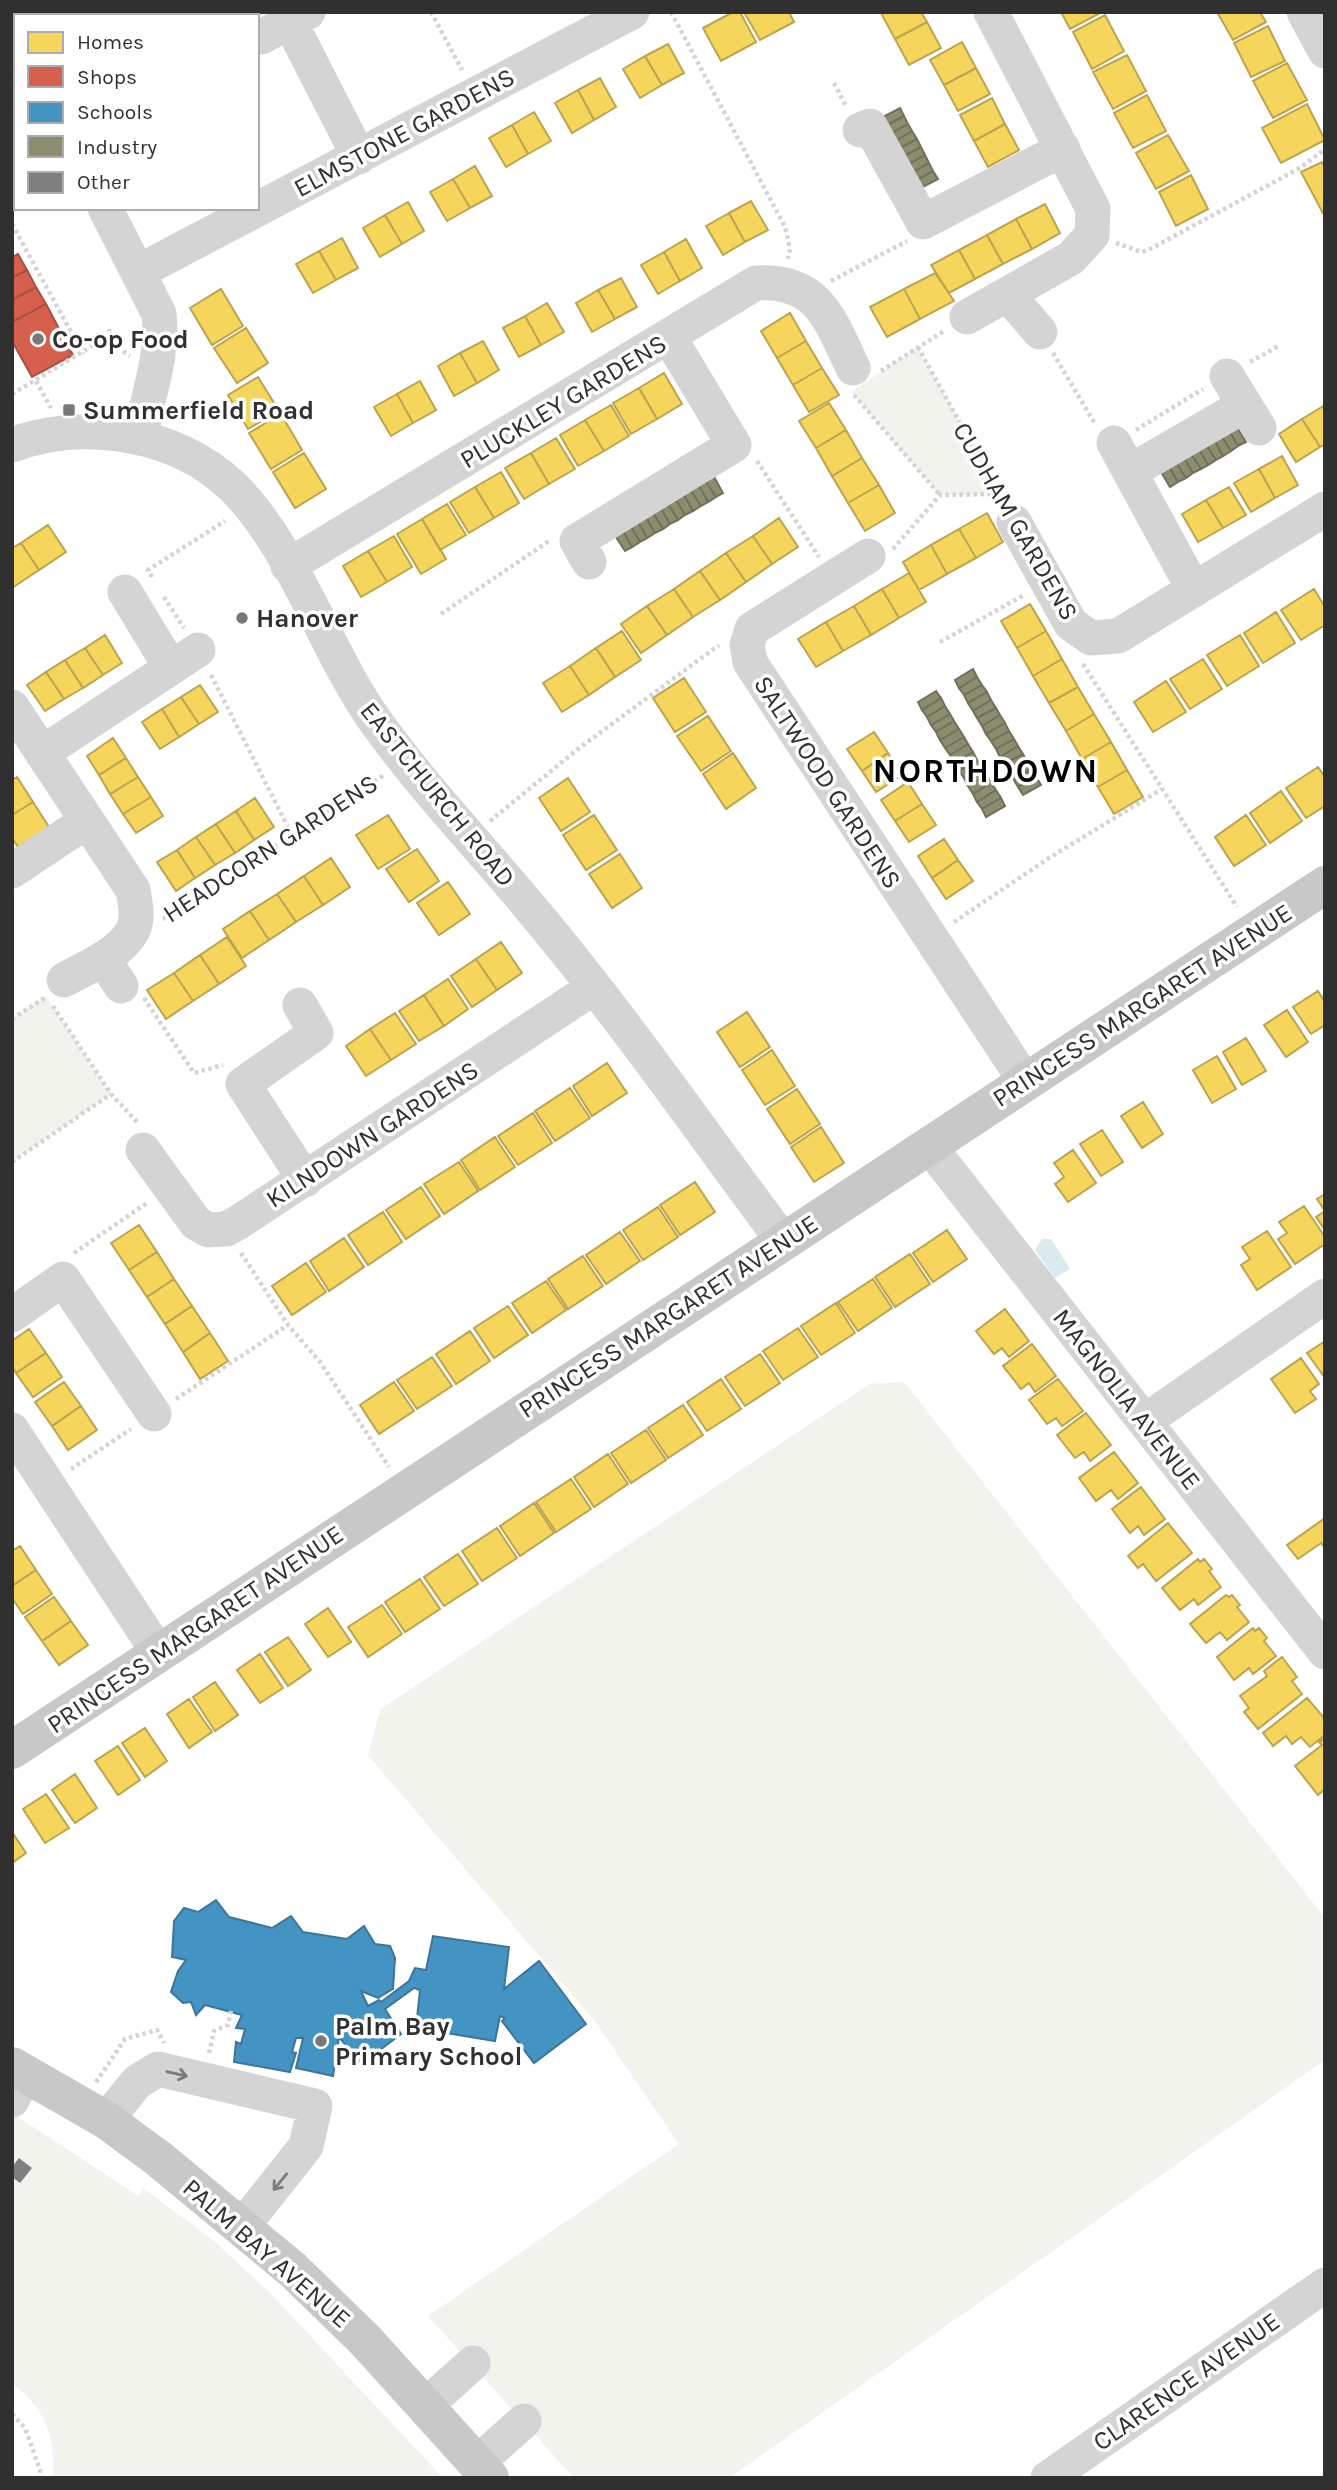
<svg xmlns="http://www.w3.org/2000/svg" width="1337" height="2490" viewBox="0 0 1337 2490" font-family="Karla,sans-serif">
<rect width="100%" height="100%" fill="#fff"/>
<path fill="#f1f3ec" d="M918,347L999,494L940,495L851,392Z
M46,996L111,1094L12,1162V1019Z
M904,1382L1325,1918V2060L729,2478H574L428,2316L679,2144L594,2020L368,1755L381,1709L870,1384Z
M15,2115L138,2196L143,2188L213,2240L270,2293L443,2478H53C56,2436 45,2409 12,2383V2118Z"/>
<path fill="#daebef" d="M1042,1239H1051L1070,1269L1055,1278L1035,1250Z"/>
<path fill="#f6d55c" stroke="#bba44f" stroke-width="2" d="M733,12H740L756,42L721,61L703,28Z
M744,12H789L794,22L760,40Z
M921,12L927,22L895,39L881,13Z
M1061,12H1102L1070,29Z
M1217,12H1260L1266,22L1233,40Z
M1105,15L1124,51L1092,69L1073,32Z
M927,22L941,48L909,65L895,39Z
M1268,26L1285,61L1251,77L1234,43Z
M962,42L976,68L944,85L930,60Z
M668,44L684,73L662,85L645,56Z
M1127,55L1146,91L1113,109L1093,72Z
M645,56L662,85L640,98L623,69Z
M1287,63L1307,100L1273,118L1253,81Z
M976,68L990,94L958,111L944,85Z
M600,78L616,107L594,120L578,90Z
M578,90L594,120L572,133L555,103Z
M1147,95L1166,131L1133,148L1114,113Z
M992,98L1005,124L974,141L960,115Z
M1307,104L1325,140L1281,163L1262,128Z
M534,112L551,141L528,154L512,125Z
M1005,124L1019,150L988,167L974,141Z
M512,125L528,154L506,167L489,138Z
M1168,135L1189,171L1156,189L1136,153Z
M1322,162L1325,168V217L1301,172Z
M475,166L492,196L470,208L453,179Z
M1191,175L1208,209L1176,226L1159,192Z
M453,179L470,208L447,221L430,192Z
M751,201L768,230L745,242L729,213Z
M408,202L424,231L402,244L385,215Z
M1045,204L1060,233L1032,249L1016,219Z
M729,213L745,242L723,255L706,226Z
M385,215L402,244L380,257L363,228Z
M1016,219L1032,249L1003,264L987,235Z
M987,235L1003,264L975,279L959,250Z
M342,238L358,268L336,280L319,251Z
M686,239L702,268L680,281L664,252Z
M959,250L975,279L949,293L931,265Z
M319,251L336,280L313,293L296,264Z
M664,252L680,281L658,294L641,265Z
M935,273L954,301L920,319L904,289Z
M621,278L637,307L615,319L598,290Z
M221,289L243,326L212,345L190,308Z
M904,289L920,319L887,337L870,307Z
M598,290L615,319L592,332L576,303Z
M547,303L564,332L541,345L525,316Z
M790,313L806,341L777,358L761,331Z
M525,316L541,345L519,357L503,328Z
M246,328L268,363L237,383L214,348Z
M483,341L499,370L477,383L460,353Z
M806,341L822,368L793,385L777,358Z
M460,353L477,383L454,396L438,366Z
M822,368L839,395L809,412L793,385Z
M664,373L682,404L657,419L639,388Z
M258,377L279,411L248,429L228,395Z
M420,381L436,410L413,423L397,394Z
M639,388L657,419L631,434L613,403Z
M397,394L413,423L391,436L374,407Z
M829,403L846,430L816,448L799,421Z
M611,405L629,436L604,451L585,420Z
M1325,405V444L1320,447L1302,419Z
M281,414L302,450L271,469L249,433Z
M1302,419L1320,447L1296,462L1279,434Z
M585,420L604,451L578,466L560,435Z
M846,430L862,458L832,476L816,448Z
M556,438L575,469L549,484L531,453Z
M304,453L326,489L295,508L273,472Z
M531,453L549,484L524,499L505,468Z
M1282,456L1298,485L1275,498L1259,469Z
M862,458L879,485L848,503L832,476Z
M1259,469L1275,498L1251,512L1234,483Z
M501,472L519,503L494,518L475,487Z
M879,485L895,513L865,531L848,503Z
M475,487L494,518L469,533L450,502Z
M1229,487L1246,515L1223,528L1206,500Z
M1206,500L1223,528L1198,542L1182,514Z
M447,504L466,535L440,550L422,519Z
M987,513L1003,542L976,558L959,529Z
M779,518L798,547L772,564L753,536Z
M422,519L446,559L421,574L397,534Z
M48,525L66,552L39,570L21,543Z
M959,529L976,558L947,574L931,545Z
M394,536L412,567L387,582L368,551Z
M753,536L772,564L746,582L726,553Z
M21,543L39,570L12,588V548Z
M931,545L947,574L919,590L903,562Z
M368,551L387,582L361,597L343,566Z
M726,553L746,582L720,600L700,571Z
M700,571L720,600L693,617L674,589Z
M909,573L926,602L899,618L882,589Z
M674,589L693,617L667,635L647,606Z
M882,589L899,618L871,635L854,606Z
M1314,589L1325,607V625L1301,640L1281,610Z
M1030,604L1046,631L1017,648L1001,621Z
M647,606L667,635L641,653L621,624Z
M854,606L871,635L843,651L826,622Z
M1276,612L1295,643L1263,663L1244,633Z
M826,622L843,651L816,667L798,639Z
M622,631L641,660L615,677L596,648Z
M1046,631L1062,659L1033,676L1017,648Z
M105,635L122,663L103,675L85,648Z
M1240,635L1259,666L1227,686L1207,655Z
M85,648L103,675L83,688L65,660Z
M596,648L615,677L589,695L570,666Z
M1062,659L1078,687L1049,703L1033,676Z
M1203,659L1222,689L1190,709L1170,679Z
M65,660L83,688L64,699L46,672Z
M570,666L589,695L562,712L543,683Z
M46,672L64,699L45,711L27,685Z
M684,678L706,712L675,732L653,698Z
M1166,681L1186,712L1153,732L1134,702Z
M200,685L218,712L199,724L181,697Z
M1078,687L1094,714L1066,731L1049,703Z
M181,697L199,724L179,737L162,709Z
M162,709L179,737L160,749L142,722Z
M1094,714L1111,742L1082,759L1066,731Z
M708,716L731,751L701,771L677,736Z
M874,732L888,753L862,771L847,749Z
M113,738L126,758L99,775L87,756Z
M1111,742L1127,770L1098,787L1082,759Z
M733,753L756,788L726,809L703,774Z
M888,753L902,775L876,792L862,771Z
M126,758L138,777L110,794L99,775Z
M1318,767L1325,777V806L1306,818L1286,788Z
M1127,770L1143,797L1114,814L1098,787Z
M17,777L33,802L12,815V780Z
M138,777L151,797L123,814L110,794Z
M568,778L590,812L561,831L539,798Z
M908,782L922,804L895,821L881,800Z
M1281,791L1302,821L1270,843L1250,813Z
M151,797L163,816L136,833L123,814Z
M255,798L274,827L254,840L236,811Z
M33,802L49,827L18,847L12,838V815Z
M922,804L936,825L909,842L895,821Z
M236,811L254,840L235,853L216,824Z
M388,815L410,849L378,869L356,835Z
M594,815L617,850L586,870L563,835Z
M1246,815L1266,845L1234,866L1215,837Z
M216,824L235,853L215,865L196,837Z
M196,837L215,865L195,878L177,850Z
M944,839L958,860L932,878L918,856Z
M417,849L439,881L409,902L386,869Z
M177,850L195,878L176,891L157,862Z
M620,854L642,888L612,908L589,874Z
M331,858L350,887L323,905L304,876Z
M958,860L973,881L946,899L932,878Z
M304,876L323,905L296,922L277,894Z
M448,882L470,914L439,935L417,903Z
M277,894L296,922L269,940L250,911Z
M250,911L269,940L242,958L223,929Z
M227,937L246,966L219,984L200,955Z
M501,942L522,973L497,990L476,959Z
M200,955L219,984L193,1001L174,973Z
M476,959L497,990L472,1007L451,976Z
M174,973L193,1001L166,1019L147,990Z
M448,979L468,1009L444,1026L424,995Z
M1318,991L1325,1002V1025L1311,1034L1293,1007Z
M424,995L444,1026L419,1041L399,1011Z
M1287,1010L1308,1042L1286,1057L1264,1025Z
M747,1012L770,1047L740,1067L717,1032Z
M395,1013L416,1044L391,1060L370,1029Z
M370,1029L391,1060L366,1076L346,1046Z
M1246,1038L1266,1071L1242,1085L1223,1052Z
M772,1050L795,1086L765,1105L742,1070Z
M1217,1056L1236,1089L1212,1103L1193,1070Z
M607,1063L627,1093L592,1116L573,1086Z
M570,1088L590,1118L555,1141L535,1111Z
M797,1089L820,1124L790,1144L767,1109Z
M1143,1102L1163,1134L1142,1148L1121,1116Z
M533,1113L552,1143L518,1165L498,1136Z
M821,1127L844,1163L814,1182L791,1147Z
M1102,1130L1123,1162L1101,1176L1080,1144Z
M495,1137L515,1167L480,1190L461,1160Z
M1073,1150L1096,1183L1068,1202L1055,1184L1064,1177L1054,1163Z
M459,1162L478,1191L444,1214L424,1184Z
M695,1182L715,1212L680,1235L660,1205Z
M421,1187L440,1216L406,1239L386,1210Z
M1325,1194V1230L1316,1217L1325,1211L1317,1199Z
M1304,1206L1325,1237V1244L1295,1264L1278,1239L1287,1233L1279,1222Z
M658,1207L678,1237L643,1260L623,1230Z
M383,1212L402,1242L368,1265L348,1235Z
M139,1225L157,1252L129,1270L111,1243Z
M947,1230L967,1259L933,1282L913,1253Z
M1267,1231L1291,1267L1257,1290L1241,1265L1250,1259L1242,1247Z
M620,1232L640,1261L606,1284L586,1255Z
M344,1238L364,1267L329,1291L310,1261Z
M157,1252L174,1279L147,1297L129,1270Z
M910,1254L930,1284L895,1307L875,1277Z
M583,1256L603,1286L568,1309L548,1279Z
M306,1263L326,1292L292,1315L272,1286Z
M174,1279L192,1306L165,1324L147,1297Z
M873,1279L892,1308L858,1331L838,1302Z
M546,1281L566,1310L532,1333L512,1303Z
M836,1303L855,1333L821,1355L801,1326Z
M192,1306L210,1333L183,1352L165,1324Z
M508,1306L528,1335L494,1358L474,1328Z
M1005,1309L1029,1341L1009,1357L1002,1348L994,1354L976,1331Z
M798,1328L818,1357L783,1380L763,1351Z
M29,1329L46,1353L16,1373L12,1367V1341Z
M470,1331L490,1361L456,1384L436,1354Z
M210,1333L228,1361L200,1379L183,1352Z
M1325,1341V1378L1307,1353Z
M1032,1344L1056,1376L1035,1392L1029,1383L1021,1389L1003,1366Z
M46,1353L62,1377L33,1397L16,1373Z
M760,1354L780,1383L745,1406L725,1377Z
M432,1357L452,1386L417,1409L397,1380Z
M1301,1358L1319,1384L1310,1391L1316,1399L1295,1413L1271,1379Z
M721,1379L741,1409L707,1431L687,1402Z
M1058,1379L1083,1411L1062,1426L1056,1418L1047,1424L1029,1400Z
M64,1382L81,1406L52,1426L35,1402Z
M394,1382L414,1411L379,1434L360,1405Z
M683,1405L703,1435L668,1458L648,1428Z
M81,1406L97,1430L68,1450L52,1426Z
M1086,1413L1111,1445L1090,1461L1084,1452L1075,1458L1057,1435Z
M646,1430L666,1460L631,1483L611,1453Z
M1114,1452L1138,1483L1118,1499L1111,1490L1096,1501L1079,1478Z
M608,1454L628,1484L594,1507L574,1477Z
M571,1479L591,1509L556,1532L536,1502Z
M1141,1487L1165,1519L1144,1535L1138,1526L1130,1533L1112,1509Z
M534,1503L554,1533L520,1556L500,1526Z
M1325,1518V1548L1321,1543L1298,1559L1287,1545Z
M1168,1523L1192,1553L1156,1581L1143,1564L1138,1568L1128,1556Z
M497,1528L517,1558L482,1581L462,1551Z
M20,1546L36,1570L12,1586V1551Z
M458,1554L478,1584L444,1606L424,1577Z
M1198,1559L1200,1562L1204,1559L1212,1569L1209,1571L1221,1587L1198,1605L1194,1599L1180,1610L1162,1588Z
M36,1570L52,1594L23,1614L12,1598V1586Z
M420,1579L440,1609L405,1632L385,1602Z
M1226,1595L1229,1597L1232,1595L1240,1605L1237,1607L1249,1622L1227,1640L1220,1632L1206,1643L1190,1624Z
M54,1597L71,1621L42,1641L25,1617Z
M382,1605L402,1634L368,1657L348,1627Z
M328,1608L351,1642L328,1657L305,1624Z
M71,1621L88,1645L59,1665L42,1641Z
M1253,1628L1255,1631L1259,1628L1267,1638L1264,1641L1276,1656L1253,1674L1249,1668L1234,1680L1217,1657Z
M288,1637L311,1670L288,1686L265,1652Z
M260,1654L283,1688L260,1703L237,1670Z
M1282,1657L1297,1677L1292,1681L1302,1694L1258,1729L1244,1712L1249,1708L1240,1696L1267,1676L1264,1671Z
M215,1682L238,1715L215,1731L193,1697Z
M1307,1698L1325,1719V1735L1310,1747L1301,1737L1292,1744L1286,1736L1273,1746L1263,1733Z
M189,1699L212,1732L189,1748L167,1714Z
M145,1728L167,1761L145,1777L122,1743Z
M1325,1738V1789L1318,1795L1295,1766L1322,1745L1319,1742Z
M118,1746L140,1780L118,1795L95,1761Z
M75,1774L97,1808L75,1823L52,1790Z
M46,1794L69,1828L45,1843L23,1809Z
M12,1832L26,1853L12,1863Z"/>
<path fill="#d6604d" stroke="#a45244" stroke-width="2" d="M18,254L27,270L12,278V257Z
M27,270L36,287L12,300V278Z
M36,287L46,304L12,322V300Z
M46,304L73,355L32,377L12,341V322Z"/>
<path fill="#4393c3" stroke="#3d7597" stroke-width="2" d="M216,1900L229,1917L272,1928L291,1916L303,1932L347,1939L364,1926L375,1944L390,1946L395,1958L393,1989L378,1998L361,1991L368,2006L379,2000L381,2002L409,1981L415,1968L426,1970L433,1936L509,1947L504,1989L539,1961L586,2024L534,2063L502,2021L505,2018L500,2016L495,2041L416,2028L420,1990L414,1988L385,2009L401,2034L372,2056L371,2053L359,2061L339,2037L333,2076L296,2068L303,2038H296L292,2052L296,2053L290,2072L234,2062L236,2042L241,2044L245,2029L236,2028L242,2015L205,2005L196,2015L191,2002L183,2003L171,1992L178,1971L186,1960L172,1957L174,1921L184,1908L198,1912Z"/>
<path fill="#8c8c6e" stroke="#70705b" stroke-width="2" d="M900,108L904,116L885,126L881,118Z
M904,116L908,124L890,134L885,126Z
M908,124L912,131L894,142L890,134Z
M912,131L917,139L898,149L894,142Z
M917,139L921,147L902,157L898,149Z
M921,147L925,155L907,165L902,157Z
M925,155L929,163L911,173L907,165Z
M929,163L933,171L915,181L911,173Z
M933,171L938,179L919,189L915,181Z
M1236,425L1246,442L1238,446L1228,429Z
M1228,429L1238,446L1231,451L1220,434Z
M1220,434L1231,451L1223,456L1213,438Z
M1213,438L1223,456L1216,460L1205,443Z
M1205,443L1216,460L1208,465L1198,447Z
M1198,447L1208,465L1201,469L1190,452Z
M1190,452L1201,469L1193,473L1183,456Z
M1183,456L1193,473L1186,478L1175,461Z
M1175,461L1186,478L1178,482L1168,465Z
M1168,465L1178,482L1170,487L1160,470Z
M713,475L723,493L716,497L705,480Z
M705,480L716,497L708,502L698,484Z
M698,484L708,502L701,506L690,489Z
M690,489L701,506L693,511L683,493Z
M683,493L693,511L685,515L675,498Z
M675,498L685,515L678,520L667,502Z
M667,502L678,520L670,524L660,507Z
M660,507L670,524L663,529L652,511Z
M652,511L663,529L655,533L645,516Z
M645,516L655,533L647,538L637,520Z
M637,520L647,538L640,542L630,525Z
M630,525L640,542L632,547L622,529Z
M622,529L632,547L625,551L614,534Z
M973,669L977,677L959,688L955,680Z
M977,677L982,685L964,695L959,688Z
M982,685L987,692L968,703L964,695Z
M936,691L941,698L922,710L918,702Z
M987,692L991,700L973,711L968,703Z
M941,698L945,706L927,717L922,710Z
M991,700L996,708L977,718L973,711Z
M945,706L950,714L931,725L927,717Z
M996,708L1000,715L982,726L977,718Z
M950,714L954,721L936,732L931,725Z
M1000,715L1005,723L986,734L982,726Z
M954,721L959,729L940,740L936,732Z
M1005,723L1009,731L991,741L986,734Z
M959,729L964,737L945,748L940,740Z
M1009,731L1014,739L996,749L991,741Z
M964,737L968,744L950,755L945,748Z
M1014,739L1018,746L1000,757L996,749Z
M968,744L973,752L954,763L950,755Z
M1018,746L1023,754L1004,764L1000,757Z
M973,752L977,760L959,771L954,763Z
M1023,754L1027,761L1009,772L1004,764Z
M977,760L982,767L964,778L959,771Z
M1027,761L1032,769L1014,780L1009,772Z
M982,767L987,775L968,786L964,778Z
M1032,769L1036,777L1018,787L1014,780Z
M987,775L991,783L973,794L968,786Z
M1036,777L1041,785L1023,795L1018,787Z
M991,783L996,790L977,802L973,794Z
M996,790L1001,798L982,809L977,802Z
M1001,798L1005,806L986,817L982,809Z"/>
<path fill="#7f7f7f" d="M19,2158L32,2168L20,2183L12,2177V2167Z"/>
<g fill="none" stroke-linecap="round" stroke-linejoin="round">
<path stroke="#d4d4d4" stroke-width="4.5" stroke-dasharray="3.5 3.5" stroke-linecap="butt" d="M431,12L462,70
M671,12L785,227L790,249L788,259
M834,83L847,108
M12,224L83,354
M1116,243L1142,252L1152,248L1300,168L1325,149
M831,281L907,241
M109,329L113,344L130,356
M918,347L1002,499
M1053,353L1095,424
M1250,362L1280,345
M881,371L944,331
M36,381L51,408
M12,394L102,340L113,344
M854,395L940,495
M1136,430L1203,389
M757,461L819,557
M893,549L940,495L999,494
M152,577L148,570L225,521
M164,597L184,628
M441,614L549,541
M940,642L1024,595
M1083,664L1237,907
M211,675L291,833
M490,821L578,749L719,645
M163,919L384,775
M954,922L1049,858L1162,789
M144,998L194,1073L223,1065
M53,1006L111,1094L138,1123
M12,1019L46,997
M12,1162L111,1094
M74,1253L147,1203
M241,1253L288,1325L320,1362L389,1467
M176,1399L288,1325
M71,1469L131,1429
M209,2053L214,2031L228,2025L231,2011
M96,2082L125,2039L157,2030L164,2043
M12,2414L25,2428L40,2470L39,2478"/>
<path stroke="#d4d4d4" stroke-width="35" d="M1304,12L1325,51
M290,22L359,157
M12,33L16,44
M261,37L308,12
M860,130L870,126L923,222L1063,149
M12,186L16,184
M105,208L159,314C164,356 147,396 141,436
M138,272L632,12
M1008,295L1040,332
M967,317L1071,258L1092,235L1093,209L991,12
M1227,376L1259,428
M1114,443L1194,590
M12,445C83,418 177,433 232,486C294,546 325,651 376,722C424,789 482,849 534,912C622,1017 701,1131 783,1241
M1131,471L1245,405
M1014,522L1071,624L1091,638L1118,636L1325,509
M868,556L752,629L747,645L750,662L1025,1081
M589,562L577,541L734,445L669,337
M288,566L756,283C818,279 830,319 853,368
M125,592L171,668
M12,707L133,890C135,903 139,917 133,930C121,953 86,968 64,980
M42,753L198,650
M12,871L87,821
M103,959L121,986
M300,1005L316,1033L243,1084L305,1180
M929,1146L1325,1652
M143,1150L196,1223L208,1230L226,1229L239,1222L593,988
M12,1315L63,1279L154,1414
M1145,1421L1325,1296
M12,1430L158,1652
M12,2100L26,2073
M106,2120L137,2082L158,2069L315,2106L306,2146L242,2227
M425,2406L473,2363
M477,2463L524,2421
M1048,2478L1325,2285"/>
<path stroke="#c8c8c8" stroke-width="38" d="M12,1750L1325,885
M12,2066L106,2120L159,2159L293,2270L365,2340L490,2478"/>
</g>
<defs><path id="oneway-shaft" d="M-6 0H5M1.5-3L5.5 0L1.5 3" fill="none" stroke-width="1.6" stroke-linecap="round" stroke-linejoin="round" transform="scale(1.75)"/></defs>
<g stroke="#7a7a7a">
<use href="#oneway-shaft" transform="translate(177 2074) rotate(13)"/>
<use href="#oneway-shaft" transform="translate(280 2182) rotate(129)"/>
</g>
<g fill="#787878" stroke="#fff" stroke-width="2.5">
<circle cx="38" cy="339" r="7"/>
<rect x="62" y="403" width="14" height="14" rx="3.5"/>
<circle cx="242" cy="618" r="7"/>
<circle cx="321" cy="2041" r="7"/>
</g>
<g text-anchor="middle" stroke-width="7" stroke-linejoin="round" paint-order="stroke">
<g font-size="26" fill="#303030" stroke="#fff">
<text transform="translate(404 132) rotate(-28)" y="9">ELMSTONE GARDENS</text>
<text transform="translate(563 401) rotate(-31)" y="9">PLUCKLEY GARDENS</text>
<text transform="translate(1016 521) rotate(60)" y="9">CUDHAM GARDENS</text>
<text transform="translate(828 782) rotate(57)" y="9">SALTWOOD GARDENS</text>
<text transform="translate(438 794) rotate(51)" y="9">EASTCHURCH ROAD</text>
<text transform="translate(270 848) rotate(-33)" y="9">HEADCORN GARDENS</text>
<text transform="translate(1142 1005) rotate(-33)" y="9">PRINCESS MARGARET AVENUE</text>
<text transform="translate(372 1134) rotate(-33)" y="9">KILNDOWN GARDENS</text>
<text transform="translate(668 1316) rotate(-33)" y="9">PRINCESS MARGARET AVENUE</text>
<text transform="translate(1127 1399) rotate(52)" y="9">MAGNOLIA AVENUE</text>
<text transform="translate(195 1629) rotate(-34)" y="9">PRINCESS MARGARET AVENUE</text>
<text transform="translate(267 2253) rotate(41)" y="9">PALM BAY AVENUE</text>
<text transform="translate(1186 2381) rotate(-35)" y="9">CLARENCE AVENUE</text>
</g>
<g font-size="26" font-weight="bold" fill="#303030" stroke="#fff" text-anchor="start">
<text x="52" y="348">Co-op Food</text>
<text x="83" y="419">Summerfield Road</text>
<text x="256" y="627">Hanover</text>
<text x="335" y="2035">Palm Bay<tspan x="335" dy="30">Primary School</tspan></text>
</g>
<g font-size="33" font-weight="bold" letter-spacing="2" fill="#000" stroke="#fff">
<text x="986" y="782">NORTHDOWN</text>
</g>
</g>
<rect width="1337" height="2490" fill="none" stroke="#303030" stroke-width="28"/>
<rect x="14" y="14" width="245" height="196" fill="#ffffff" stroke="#acacac" stroke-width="2"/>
<rect x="28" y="32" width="35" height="21" fill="#f6d55c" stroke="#acacac" stroke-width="2"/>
<text x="77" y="49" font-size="21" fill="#303030">Homes</text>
<rect x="28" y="66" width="35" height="21" fill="#d6604d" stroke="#acacac" stroke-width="2"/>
<text x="77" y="84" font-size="21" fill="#303030">Shops</text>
<rect x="28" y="102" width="35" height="21" fill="#4393c3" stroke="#acacac" stroke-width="2"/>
<text x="77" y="119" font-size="21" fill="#303030">Schools</text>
<rect x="28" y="136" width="35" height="21" fill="#8c8c6e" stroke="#acacac" stroke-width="2"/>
<text x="77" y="154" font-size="21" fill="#303030">Industry</text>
<rect x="28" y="172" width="35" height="21" fill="#7f7f7f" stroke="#acacac" stroke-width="2"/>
<text x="77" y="189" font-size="21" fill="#303030">Other</text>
</svg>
